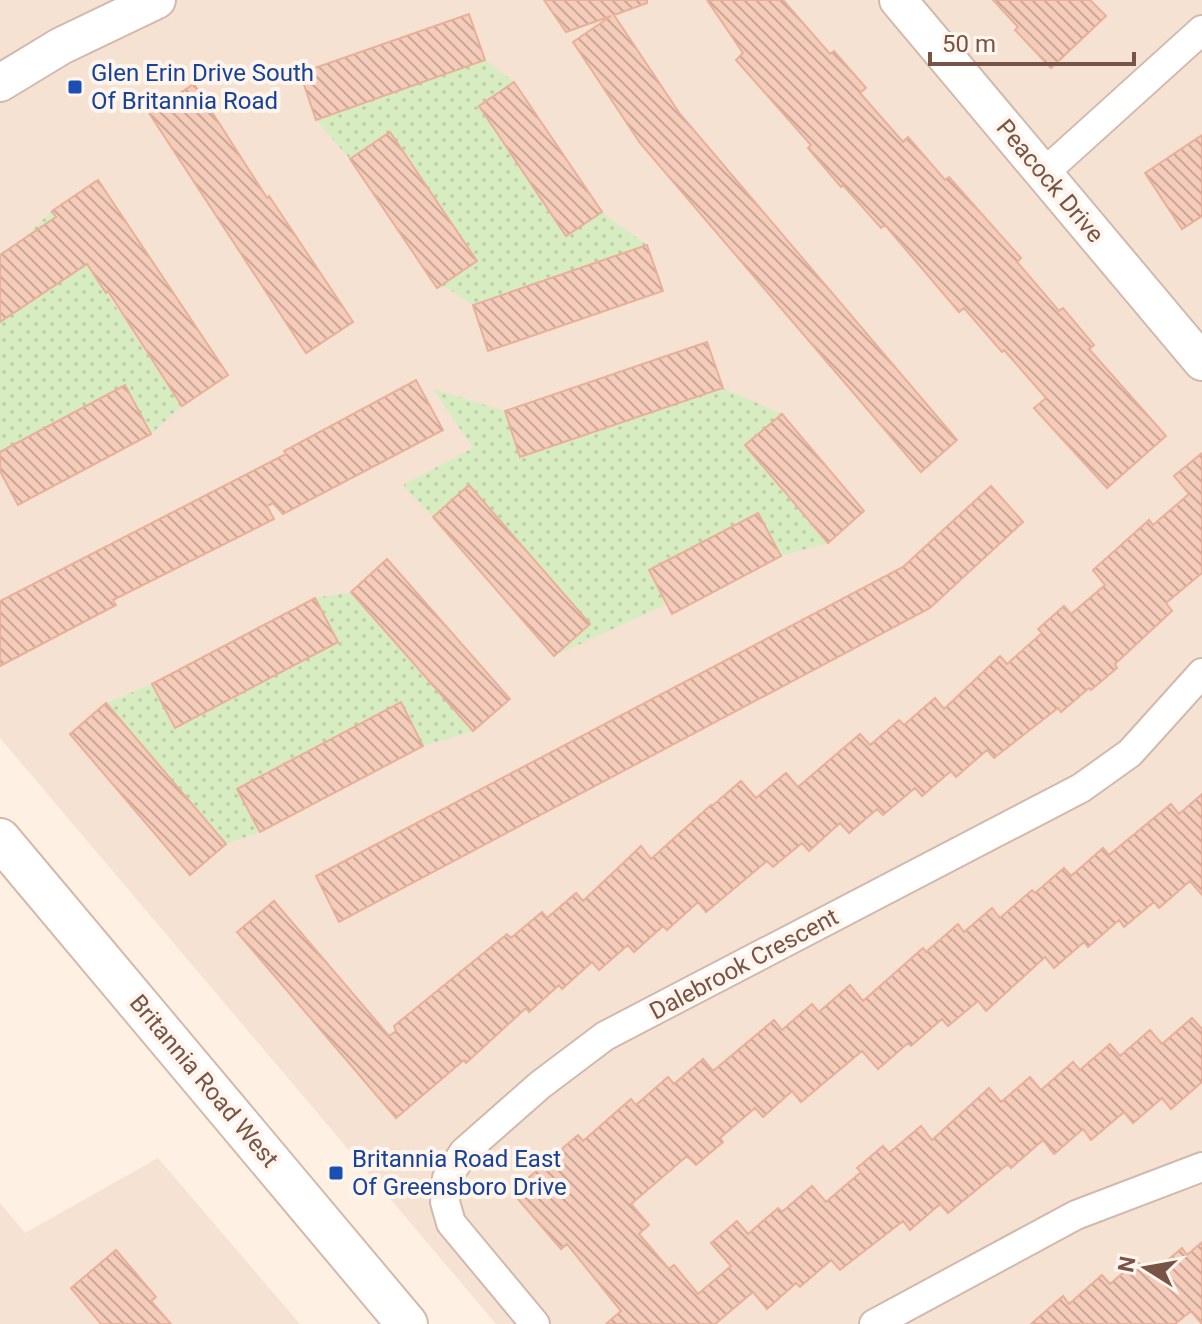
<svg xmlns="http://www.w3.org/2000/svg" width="1202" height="1324" viewBox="0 0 1202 1324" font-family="Roboto,sans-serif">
<defs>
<pattern id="park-dots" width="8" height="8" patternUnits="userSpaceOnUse" patternTransform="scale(2)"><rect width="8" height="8" fill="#d7ecc1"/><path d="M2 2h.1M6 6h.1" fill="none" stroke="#bccca7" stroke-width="1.8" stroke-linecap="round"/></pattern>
<pattern id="building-back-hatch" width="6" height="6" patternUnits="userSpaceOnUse" patternTransform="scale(2)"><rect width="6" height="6" fill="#f5cbba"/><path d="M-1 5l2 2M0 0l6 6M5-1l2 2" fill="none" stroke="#cba799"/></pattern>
</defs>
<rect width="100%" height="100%" fill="#fef1e4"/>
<path fill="#f6e2d2" d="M0,0H1202V1324H496L0,738Z
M158,1158L300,1324H0V1203L25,1233Z"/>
<path fill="url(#park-dots)" d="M485,60L514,82L479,106L565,236L601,212L647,245L473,305L446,287L437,288L476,261L390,132L350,159L316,120Z
M52,211L182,406L151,434L125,385L0,452V322L54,285L23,239Z
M723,388L782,414L745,445L828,543L781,556L757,513L650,569L667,604L554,656L590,624L469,486L433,517L403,485L473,448L433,389L505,411L520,456Z
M351,592L473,731L423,746L400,703L238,788L260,832L226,844L106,703L152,684L176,728L337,642L315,598Z"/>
<path fill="url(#building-back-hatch)" stroke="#e8b099" stroke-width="2" d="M544,0H647V3L614,15L680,114L957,440L921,472L640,143L573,42L611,16L566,32Z
M707,0H783L830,54L834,51L866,88L860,93L903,142L908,137L945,180L949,177L988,221L1021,258L1017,262L1059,311L1063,308L1094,345L1089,349L1166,436L1107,488L1034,408L1046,398L1004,350L1002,352L964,308L959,312L885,225L881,228L843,185L841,187L808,148L811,145L736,60L743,53Z
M993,0H1090L1106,16L1051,68L1015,30L1018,27Z
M469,14L485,60L316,120L300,73Z
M514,82L602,212L566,236L479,106Z
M194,84L267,198L269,196L353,322L306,353L149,113Z
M390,132L477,261L437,288L350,159Z
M1202,135V216L1182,229L1145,173Z
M98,180L228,375L182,406L108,291L106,293L87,264L0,322V255L56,217L52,211Z
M647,245L663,291L488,351L473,305Z
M707,342L723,388L520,457L505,411Z
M416,380L443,430L283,514L273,503L267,506L274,519L113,600L116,605L0,666V601L286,454L284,451Z
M125,385L151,434L18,505L0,471V452Z
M782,414L864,511L828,543L745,445Z
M1202,453V573L1166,603L1172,611L1115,664L1117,668L1091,690L1089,688L1061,712L1058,708L994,758L987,750L956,777L951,771L922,796L915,788L883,815L877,809L849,833L840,823L809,851L802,843L773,867L767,861L706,912L698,902L667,930L663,926L634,952L628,945L599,970L592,962L562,989L559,985L529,1012L526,1008L466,1063L464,1060L396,1118L237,932L274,901L389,1036L396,1031L394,1026L507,934L511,938L542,912L547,918L576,893L583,901L641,846L651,859L711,805L712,806L741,781L756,798L786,773L798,787L860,734L870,745L899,720L904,725L935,698L944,709L1000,656L1007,664L1042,633L1038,629L1064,606L1071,614L1105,585L1093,570L1149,520L1153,525L1189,494L1174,476Z
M469,485L590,624L554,656L433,517Z
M991,486L1023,522L930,608L339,922L316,876L903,567Z
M758,513L781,556L672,614L649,570Z
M387,559L510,699L473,731L351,592Z
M315,598L338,642L175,728L152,684Z
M401,702L423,746L260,832L237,789Z
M106,703L226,844L190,875L70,734Z
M1202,794V895L1190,881L1159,908L1154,902L1124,927L1119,920L1088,947L1084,942L1054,968L1045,957L986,1011L978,1001L948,1026L942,1019L911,1046L908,1043L878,1069L862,1051L801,1102L792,1091L763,1117L755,1108L720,1138L723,1142L696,1165L687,1156L631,1204L649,1225L639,1234L669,1269L674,1265L698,1294L731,1266L711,1243L737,1221L748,1234L778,1208L782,1212L812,1186L826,1202L861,1172L857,1168L883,1146L889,1153L921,1126L932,1140L989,1088L1001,1102L1030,1077L1041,1090L1073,1062L1080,1070L1110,1044L1120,1056L1150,1030L1162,1044L1192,1018L1202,1029V1082L1171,1109L1162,1098L1133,1123L1124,1112L1091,1140L1083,1129L1054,1154L1043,1140L1011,1168L1008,1164L948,1213L940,1204L910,1230L903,1221L840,1270L831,1260L800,1287L796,1283L767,1309L753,1292L715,1324H606L621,1311L567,1244L561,1249L512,1192L578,1135L583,1141L631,1099L636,1105L668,1077L674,1084L703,1059L713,1071L774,1020L782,1030L812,1004L819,1012L850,985L863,1001L923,948L926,952L958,924L964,932L992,908L1000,918L1032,890L1035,893L1064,868L1071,876L1103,848L1109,855L1171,804L1179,814Z
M1202,1242V1324L1191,1311L1175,1324H1031L1063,1296L1069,1304L1102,1275L1110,1284L1137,1261L1149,1276L1182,1248L1187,1255Z
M116,1250L156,1297L151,1301L171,1324H101L71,1288Z"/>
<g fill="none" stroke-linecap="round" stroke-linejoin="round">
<g stroke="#d2b9ac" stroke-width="32">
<path id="minor" d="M1045,172L1202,30
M535,1324L451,1223L445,1202L447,1178L464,1152L540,1085L605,1036L1081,788L1130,753L1202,673
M874,1324L1076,1215L1202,1167"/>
</g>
<g stroke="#d2b9ac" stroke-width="40">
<path id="tertiary" d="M898,0L1202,362
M0,83L61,46L157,0"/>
</g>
<g stroke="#d5b9a9" stroke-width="44">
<path id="secondary" d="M0,839L407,1324"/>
</g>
<use href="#minor" stroke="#fff" stroke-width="28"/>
<use href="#tertiary" stroke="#fff" stroke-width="36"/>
<use href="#secondary" stroke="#fff" stroke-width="40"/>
</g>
<g fill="#1a4fb4" stroke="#fff5ec" stroke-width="3">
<rect x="67" y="79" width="16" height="16" rx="4"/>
<rect x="328" y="1165" width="16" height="16" rx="4"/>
</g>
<g text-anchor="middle" stroke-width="8" stroke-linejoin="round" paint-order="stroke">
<g font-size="24" fill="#164399" stroke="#fff5ec" text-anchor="start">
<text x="91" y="81">Glen Erin Drive South<tspan x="91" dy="28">Of Britannia Road</tspan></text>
<text x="352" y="1167">Britannia Road East<tspan x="352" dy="28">Of Greensboro Drive</tspan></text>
</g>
<g font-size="24" fill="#785448" stroke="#fff5ec">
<text transform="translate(1050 181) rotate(50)" y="8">Peacock Drive</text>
<text transform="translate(744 964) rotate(-28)" y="8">Dalebrook Crescent</text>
<text transform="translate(204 1081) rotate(50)" y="8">Britannia Road West</text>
</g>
</g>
<g transform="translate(1146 1268) rotate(281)" stroke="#fff5ec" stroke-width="6" paint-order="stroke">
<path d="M0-6L14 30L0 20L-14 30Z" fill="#785448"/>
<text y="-12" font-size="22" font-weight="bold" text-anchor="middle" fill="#785448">N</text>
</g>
<path d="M930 52v12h204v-12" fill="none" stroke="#785448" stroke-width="4"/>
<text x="942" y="52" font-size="24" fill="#785448" stroke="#fff5ec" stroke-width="6" paint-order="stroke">50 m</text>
</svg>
